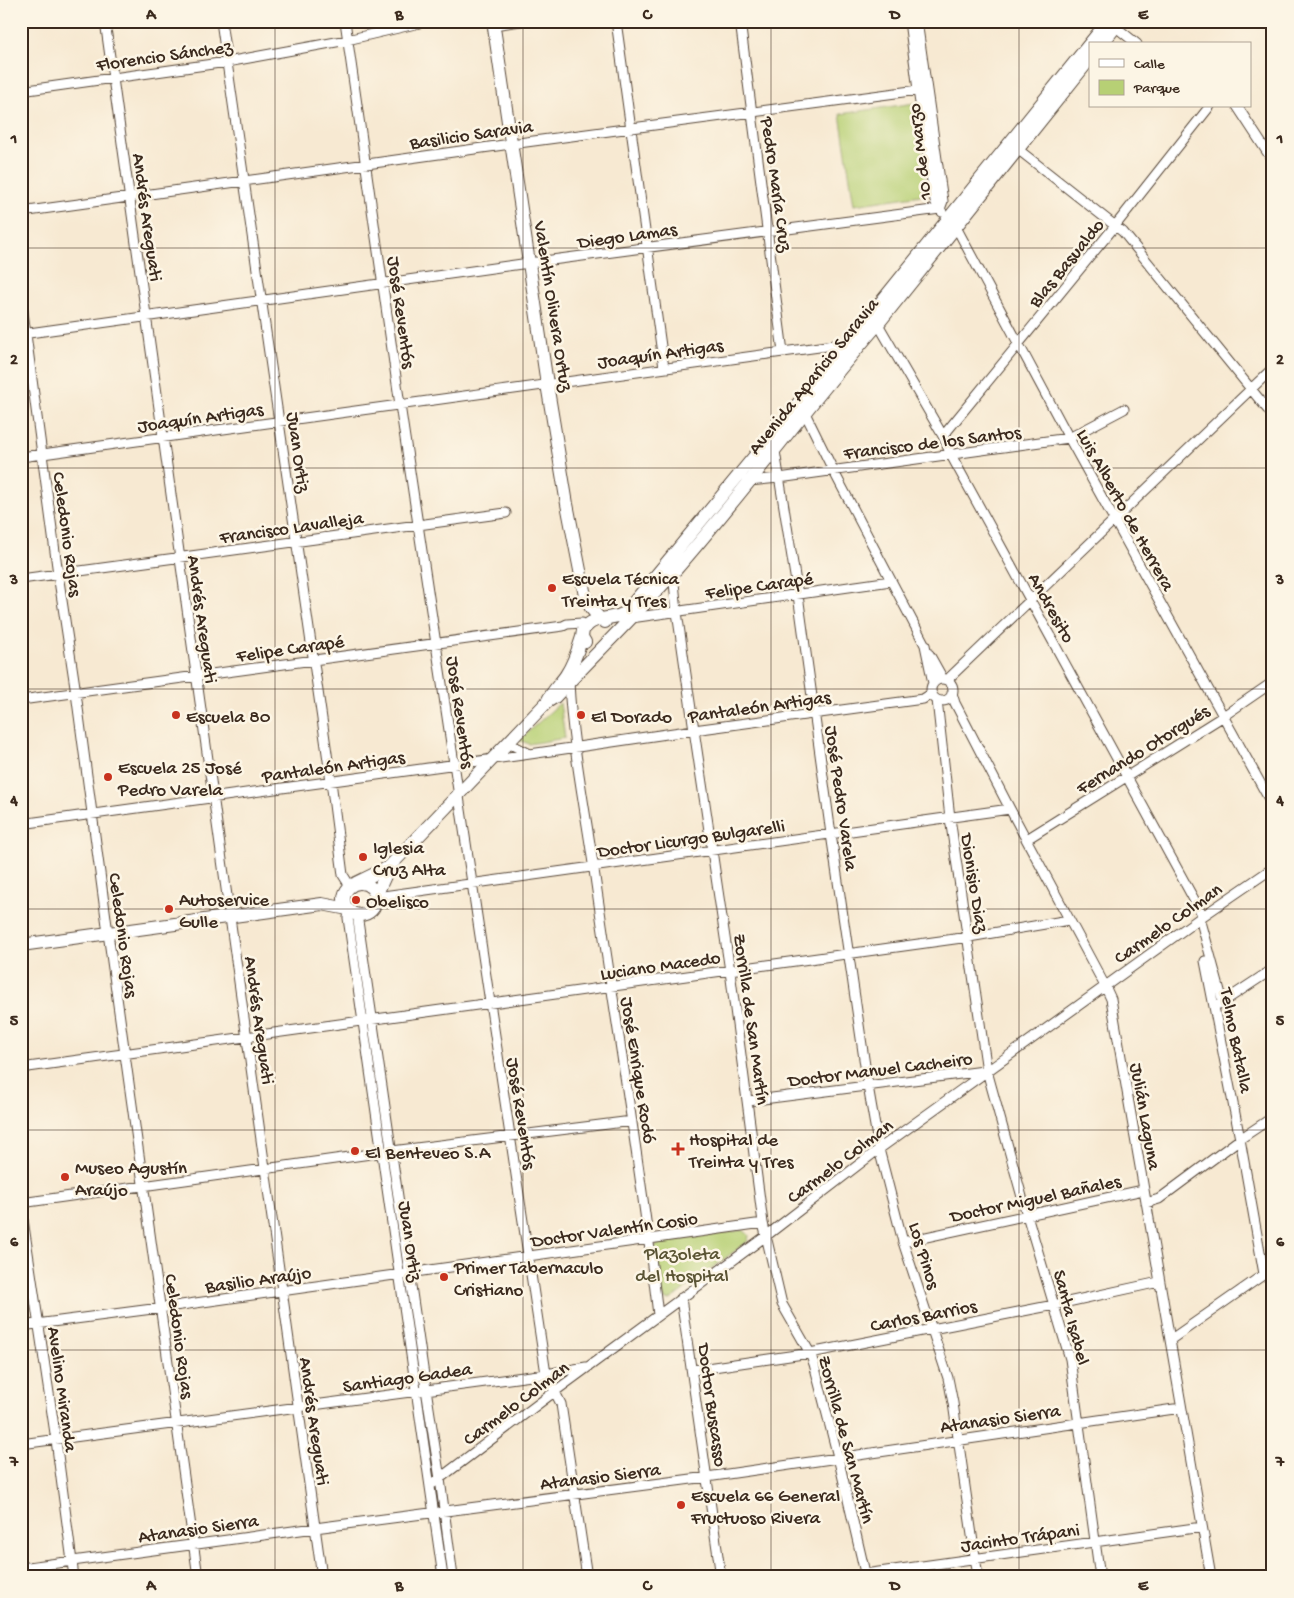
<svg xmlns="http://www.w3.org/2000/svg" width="1294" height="1598" viewBox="0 0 1294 1598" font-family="'Gochi Hand',sans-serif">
<rect width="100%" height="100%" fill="#fcf5e5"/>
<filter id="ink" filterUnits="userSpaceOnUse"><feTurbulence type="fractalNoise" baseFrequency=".02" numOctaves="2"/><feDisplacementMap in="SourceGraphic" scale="10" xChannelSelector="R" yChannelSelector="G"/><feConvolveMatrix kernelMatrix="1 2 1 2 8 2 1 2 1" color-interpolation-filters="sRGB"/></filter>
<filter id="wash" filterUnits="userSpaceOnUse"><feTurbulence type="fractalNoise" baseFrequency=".0096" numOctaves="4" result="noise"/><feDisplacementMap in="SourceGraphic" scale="20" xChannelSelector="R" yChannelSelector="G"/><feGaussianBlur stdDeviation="1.12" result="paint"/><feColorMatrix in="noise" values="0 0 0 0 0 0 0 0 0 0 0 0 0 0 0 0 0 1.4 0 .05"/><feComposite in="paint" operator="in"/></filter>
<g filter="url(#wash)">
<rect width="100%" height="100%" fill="#f7e9d2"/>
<path fill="#b7d075" stroke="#797d4a" d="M915,103L928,194L854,205L840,114Z
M560,703L565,738L529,744L519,740Z
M743,1230L749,1235L748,1241L669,1301L664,1299L662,1295L655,1247L658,1243Z"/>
</g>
<g filter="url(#ink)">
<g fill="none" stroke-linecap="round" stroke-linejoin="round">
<g stroke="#574739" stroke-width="11">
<path id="street" d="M105,21L322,1577
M221,21L331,781L343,875L350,886
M345,21L400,405L546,1374L561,1404L587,1577
M616,21L664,368
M740,21L783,352
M909,21L918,90L935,201L942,212
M917,21L943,201L940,209
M1111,23L1137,44
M494,25L521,21
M21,91L227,62L347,40L428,21
M1237,106L1273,161
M1015,147L1123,232L1273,416
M21,212L511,144L926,89
M952,224L956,227L1069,438L1273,806
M21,297L58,574L76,693L108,933L198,1577
M875,321L878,324L943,436L951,455L1203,916
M22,334L529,263L940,209
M800,409L805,413L833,470L925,645L933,683
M943,436L1115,226L1210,106
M775,451L798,595L831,834L868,1086L879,1149L903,1242L948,1378L953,1403L978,1577
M21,457L783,352L848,343L850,344
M747,480L749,481L779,478L1069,438L1124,409
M673,573L677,612L694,730L730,971L763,1223L782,1304L810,1353L814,1364L838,1457L866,1577
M21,579L506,513
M631,618L891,581
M929,654L943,679
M931 690a11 11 0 1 1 22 0a11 11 0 1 1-22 0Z
M947,680L1273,368
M569,682C572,745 585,808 594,870C615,1018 641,1166 658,1315
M952,693L955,703L1010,809L1105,986L1111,999L1211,1577
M21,700L563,626L567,624L582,623
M937,700L950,818L987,1071L1027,1215L1070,1359L1100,1577
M508,743L530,754
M21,824L530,754L694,730L923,699L931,694
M1027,839L1222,717L1273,682
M376,897L1010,809
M349,910L348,918L443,1577
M359,915L358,921L426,1389L440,1479L453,1577
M1200,918L1223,1002
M1205,961L1240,1139L1264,1274
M1220,1004L1273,969
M21,1068L969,937L1069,920
M748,1101L984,1071
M21,1203L392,1151L632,1121
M1146,1203L1159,1199L1240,1139L1273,1117
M21,1206L56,1440L74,1577
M903,1242L1143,1190
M681,1298L721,1577
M21,1326L160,1308L763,1223
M1170,1340L1273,1268
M693,1370L810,1353L1054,1305L1159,1282
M21,1444L546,1374L586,1367
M431,1485L554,1392L766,1236L879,1149L1200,918L1273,868
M21,1568L315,1528L707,1477L1181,1408
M843,1577L1202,1527"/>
</g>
<g stroke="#574739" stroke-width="14">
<path id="secondary" d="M493,21L547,384L567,504L585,596L591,608L600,619
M1102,44L1120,21
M602,619L618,616L625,613L848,343L1108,21
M585,642L582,637L583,630C589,623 593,620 602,619L605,622
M547,702L555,697C594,655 635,616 673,573C744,492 808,405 878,324L1090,59
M356,883L389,867
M344 899a16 16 0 1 1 32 0a16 16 0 1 1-32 0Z
M376,896L389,867L547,702C552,691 560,684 566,675C574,663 578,650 582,637
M21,945L322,904L348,909"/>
</g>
<use href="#street" stroke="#fff" stroke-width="9"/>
<use href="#secondary" stroke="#fff" stroke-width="12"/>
</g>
</g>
<path fill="none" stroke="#3b2a1e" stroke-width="1" stroke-opacity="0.55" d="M275,21V1577M523,21V1577M771,21V1577M1019,21V1577M21,248H1273M21,468H1273M21,689H1273M21,909H1273M21,1130H1273M21,1350H1273"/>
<g fill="#c8321e" stroke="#fcf5e5" stroke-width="2">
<circle cx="552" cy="588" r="5"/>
<circle cx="176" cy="715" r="5"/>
<circle cx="581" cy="715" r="5"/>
<circle cx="108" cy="777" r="5"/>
<circle cx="363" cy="857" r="5"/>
<circle cx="356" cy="900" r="5"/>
<circle cx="169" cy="909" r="5"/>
<path d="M675.5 1141.5h5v5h5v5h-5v5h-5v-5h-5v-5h5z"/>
<circle cx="355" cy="1151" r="5"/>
<circle cx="65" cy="1177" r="5"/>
<circle cx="444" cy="1277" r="5"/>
<circle cx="681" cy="1505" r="5"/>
</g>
<g text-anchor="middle" stroke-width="5" stroke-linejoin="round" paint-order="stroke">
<g font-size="19" fill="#3b2a1e" stroke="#fcf5e5">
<text transform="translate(164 54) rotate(-8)" y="7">Florencio Sánchez</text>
<text transform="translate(471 133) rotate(-8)" y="7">Basilicio Saravia</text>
<text transform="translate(918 152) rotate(-97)" y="7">10 de Marzo</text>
<text transform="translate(778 184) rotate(82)" y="7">Pedro María Cruz</text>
<text transform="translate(149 217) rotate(82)" y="7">Andrés Areguati</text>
<text transform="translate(627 234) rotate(-8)" y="7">Diego Lamas</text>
<text transform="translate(1065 262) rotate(-51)" y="7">Blas Basualdo</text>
<text transform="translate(555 306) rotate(81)" y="7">Valentín Olivera Ortuz</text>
<text transform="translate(403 312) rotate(82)" y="7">José Reventós</text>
<text transform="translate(660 352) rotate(-8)" y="7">Joaquín Artigas</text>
<text transform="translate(812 375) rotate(-51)" y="7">Avenida Aparicio Saravia</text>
<text transform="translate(200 416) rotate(-8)" y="7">Joaquín Artigas</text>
<text transform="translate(932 441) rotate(-7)" y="7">Francisco de los Santos</text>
<text transform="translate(300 452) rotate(82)" y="7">Juan Ortiz</text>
<text transform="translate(1127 509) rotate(61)" y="7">Luis Alberto de Herrera</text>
<text transform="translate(291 526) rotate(-8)" y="7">Francisco Lavalleja</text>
<text transform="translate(69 534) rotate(82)" y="7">Celedonio Rojas</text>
<text transform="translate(759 584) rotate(-8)" y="7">Felipe Carapé</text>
<text transform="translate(1053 607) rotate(61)" y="7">Andresito</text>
<text transform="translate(204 619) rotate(82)" y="7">Andrés Areguati</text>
<text transform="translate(290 647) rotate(-8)" y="7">Felipe Carapé</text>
<text transform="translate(759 705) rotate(-8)" y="7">Pantaleón Artigas</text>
<text transform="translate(462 712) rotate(82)" y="7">José Reventós</text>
<text transform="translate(1142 748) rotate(-32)" y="7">Fernando Otorgués</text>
<text transform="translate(333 765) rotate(-8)" y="7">Pantaleón Artigas</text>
<text transform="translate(843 798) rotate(82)" y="7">José Pedro Varela</text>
<text transform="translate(691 837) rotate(-8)" y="7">Doctor Licurgo Bulgarelli</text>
<text transform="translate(976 883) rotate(81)" y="7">Dionisio Diaz</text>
<text transform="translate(1167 922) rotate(-35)" y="7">Carmelo Colman</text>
<text transform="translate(125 935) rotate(82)" y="7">Celedonio Rojas</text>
<text transform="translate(660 964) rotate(-8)" y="7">Luciano Macedo</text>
<text transform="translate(753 1019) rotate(82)" y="7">Zorrilla de San Martín</text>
<text transform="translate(261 1020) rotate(82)" y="7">Andrés Areguati</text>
<text transform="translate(1238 1040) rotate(79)" y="7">Telmo Batalla</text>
<text transform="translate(880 1068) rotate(-7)" y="7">Doctor Manuel Cacheiro</text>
<text transform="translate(640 1070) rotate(81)" y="7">José Enrique Rodó</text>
<text transform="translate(523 1113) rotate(81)" y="7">José Reventós</text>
<text transform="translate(1147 1116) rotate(80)" y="7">Julián Laguna</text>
<text transform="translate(839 1160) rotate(-37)" y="7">Carmelo Colman</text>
<text transform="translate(1035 1197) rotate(-12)" y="7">Doctor Miguel Bañales</text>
<text transform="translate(614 1228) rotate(-8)" y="7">Doctor Valentín Cosio</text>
<text transform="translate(412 1241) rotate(82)" y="7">Juan Ortiz</text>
<text transform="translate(926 1255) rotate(73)" y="7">Los Pinos</text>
<text transform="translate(258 1278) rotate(-8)" y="7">Basilio Araújo</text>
<text transform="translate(923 1314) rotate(-11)" y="7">Carlos Barrios</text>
<text transform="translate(1073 1317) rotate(75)" y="7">Santa Isabel</text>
<text transform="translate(181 1336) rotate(82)" y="7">Celedonio Rojas</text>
<text transform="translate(407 1376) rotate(-8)" y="7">Santiago Gadea</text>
<text transform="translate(64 1389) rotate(82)" y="7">Avelino Miranda</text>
<text transform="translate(515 1402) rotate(-37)" y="7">Carmelo Colman</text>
<text transform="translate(714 1405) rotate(82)" y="7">Doctor Buscasso</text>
<text transform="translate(1000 1417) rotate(-8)" y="7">Atanasio Sierra</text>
<text transform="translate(316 1421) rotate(82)" y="7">Andrés Areguati</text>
<text transform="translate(848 1439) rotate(75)" y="7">Zorrilla de San Martín</text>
<text transform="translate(600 1475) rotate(-7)" y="7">Atanasio Sierra</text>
<text transform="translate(198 1527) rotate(-8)" y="7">Atanasio Sierra</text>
<text transform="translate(1020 1536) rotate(-8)" y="7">Jacinto Trápani</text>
</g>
<g font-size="19" fill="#3b2a1e" stroke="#fcf5e5" text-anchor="start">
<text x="562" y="584">Escuela Técnica<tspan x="562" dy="22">Treinta y Tres</tspan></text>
<text x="186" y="722">Escuela 80</text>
<text x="591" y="722">El Dorado</text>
<text x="118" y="773">Escuela 25 José<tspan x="118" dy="22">Pedro Varela</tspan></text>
<text x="373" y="853">Iglesia<tspan x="373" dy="22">Cruz Alta</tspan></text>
<text x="179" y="905">Autoservice<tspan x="179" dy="22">Gulle</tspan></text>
<text x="366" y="907">Obelisco</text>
<text x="689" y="1145">Hospital de<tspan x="689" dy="22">Treinta y Tres</tspan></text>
<text x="365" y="1158">El Benteveo S.A</text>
<text x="75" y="1173">Museo Agustín<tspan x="75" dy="22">Araújo</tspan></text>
<text x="454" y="1273">Primer Tabernaculo<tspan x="454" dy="22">Cristiano</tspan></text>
<text x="691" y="1501">Escuela 66 General<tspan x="691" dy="22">Fructuoso Rivera</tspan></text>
</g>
<g font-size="19" fill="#5a5434" stroke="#fcf5e5">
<text x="682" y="1259">Plazoleta<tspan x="682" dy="22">del Hospital</tspan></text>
</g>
</g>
<rect width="1294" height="1598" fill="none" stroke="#fcf5e5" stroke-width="55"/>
<rect x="1089" y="42" width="162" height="65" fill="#fcf5e5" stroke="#afa495"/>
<rect x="1099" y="59" width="25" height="8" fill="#ffffff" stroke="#afa495"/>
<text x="1134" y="68" font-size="15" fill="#3b2a1e">Calle</text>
<rect x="1099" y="80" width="25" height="15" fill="#b7d075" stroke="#afa495"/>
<text x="1134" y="92" font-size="15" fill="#3b2a1e">Parque</text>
<rect x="28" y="28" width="1238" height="1542" fill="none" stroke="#3b2a1e" stroke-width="2"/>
<g font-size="16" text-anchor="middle" font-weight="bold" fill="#3b2a1e">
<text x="151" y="19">A</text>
<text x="399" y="19">B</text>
<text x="647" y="19">C</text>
<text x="895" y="19">D</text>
<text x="1143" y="19">E</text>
<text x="14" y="143">1</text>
<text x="1280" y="143">1</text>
<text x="14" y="364">2</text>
<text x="1280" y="364">2</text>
<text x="14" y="584">3</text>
<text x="1280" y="584">3</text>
<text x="14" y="805">4</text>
<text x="1280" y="805">4</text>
<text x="14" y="1025">5</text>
<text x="1280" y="1025">5</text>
<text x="14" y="1246">6</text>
<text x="1280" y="1246">6</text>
<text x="14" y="1466">7</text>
<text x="1280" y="1466">7</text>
<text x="151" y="1590">A</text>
<text x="399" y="1590">B</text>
<text x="647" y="1590">C</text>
<text x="895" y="1590">D</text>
<text x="1143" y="1590">E</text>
</g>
</svg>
